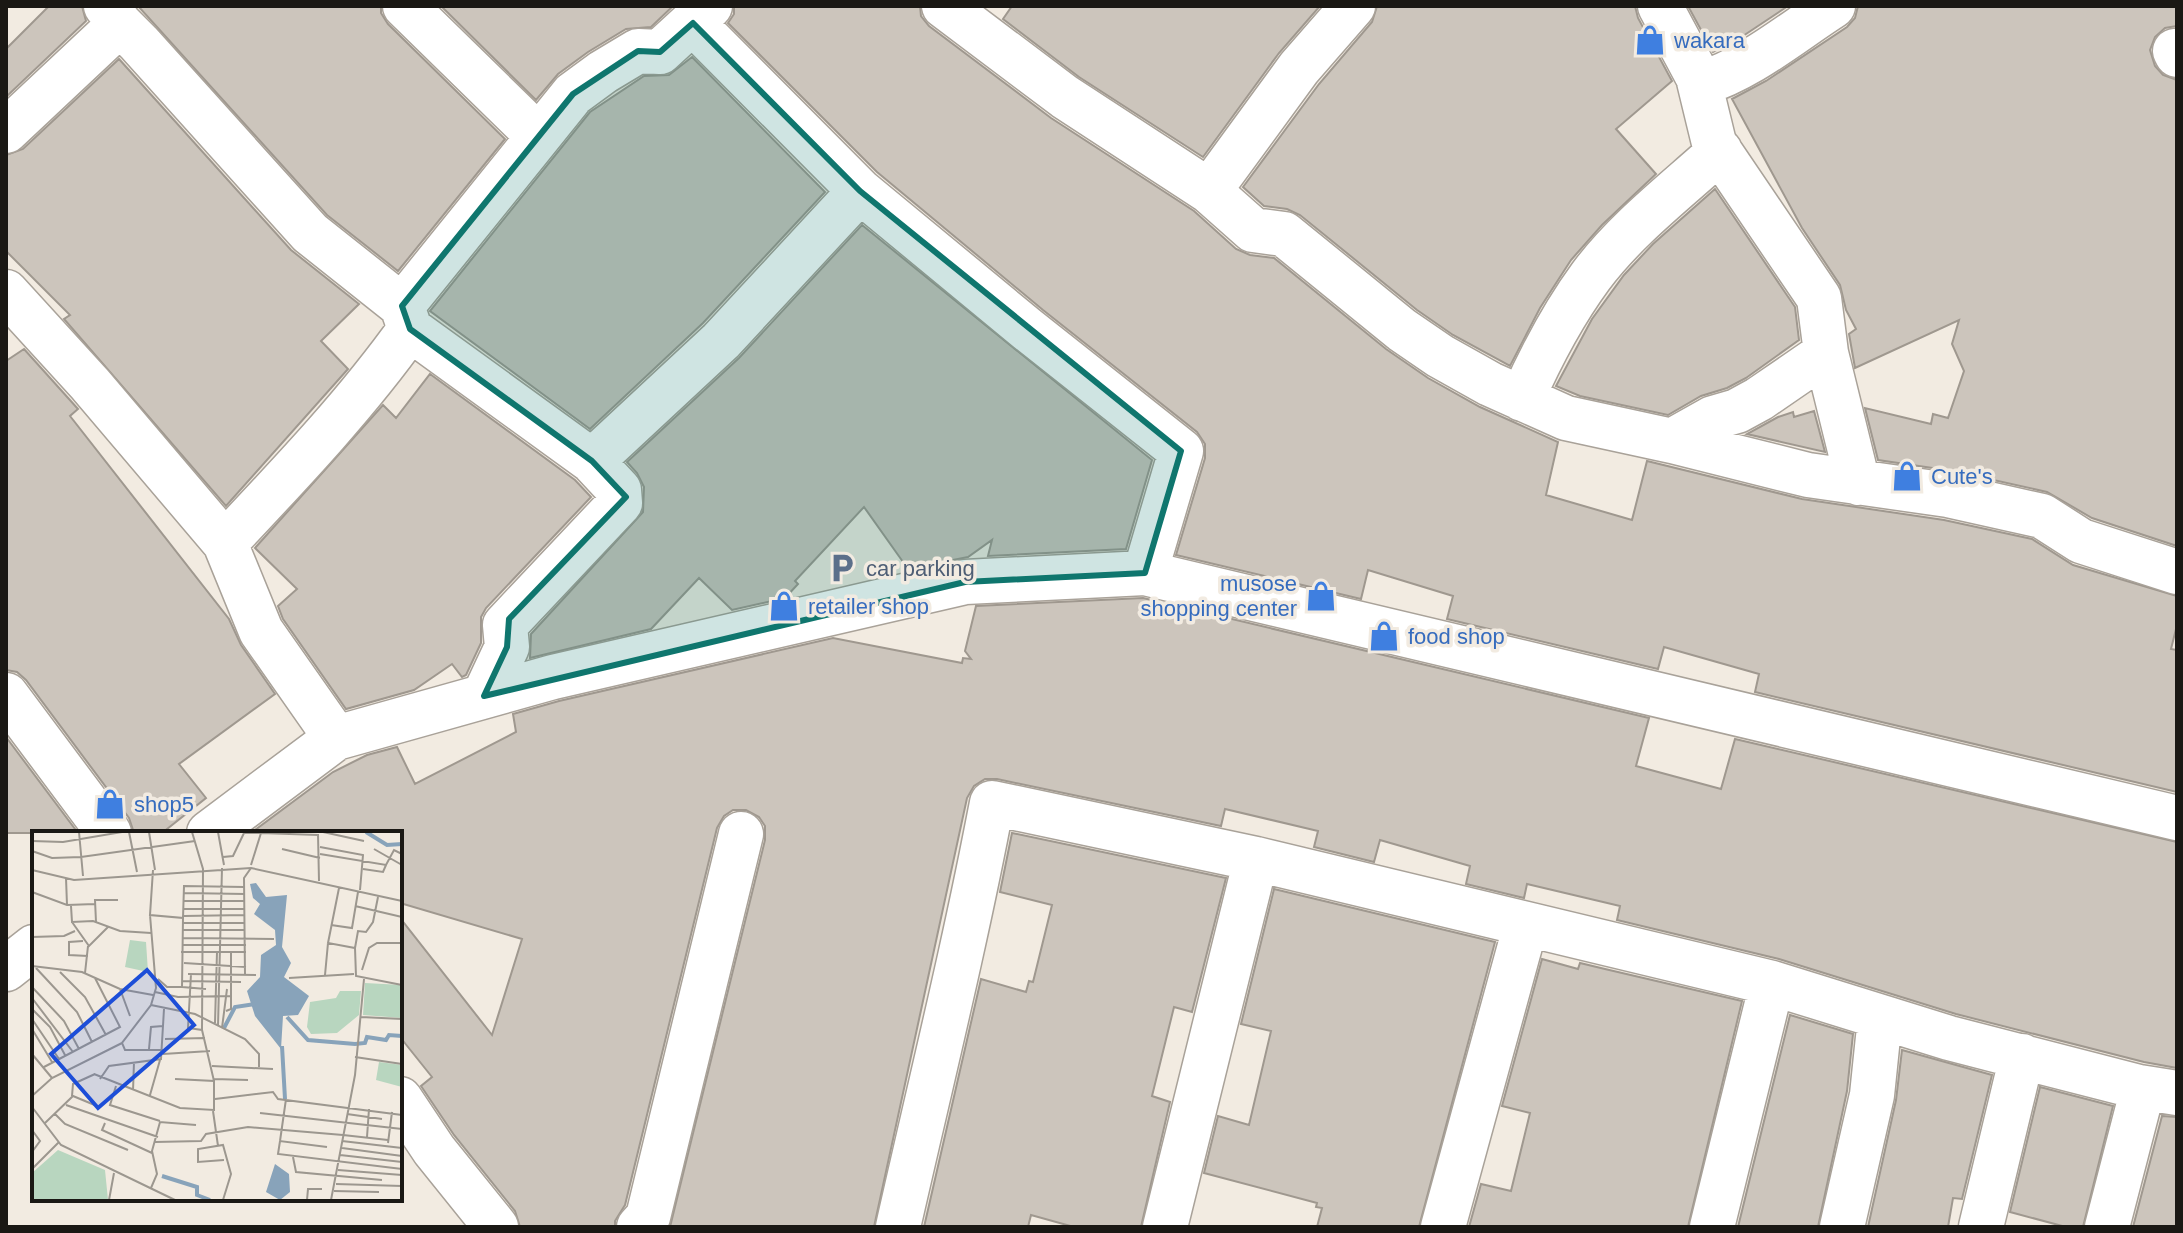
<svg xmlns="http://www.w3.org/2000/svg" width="2183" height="1233" viewBox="0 0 2183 1233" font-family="Arial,sans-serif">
<rect width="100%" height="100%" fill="#f2ebe1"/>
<path fill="#ccc5bc" stroke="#9f988f" stroke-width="2" d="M49,6H82L86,21L6,97V49Z
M138,6H381V13L388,24L505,139L398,271L327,215Z
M441,6H673L651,27L626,29L588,52L558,74L536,100Z
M734,6H920L921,16L929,26L1051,118L1194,211L1236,249L1250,255L1274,258L1386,349L1428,378L1480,407L1558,442L1546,495L1632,520L1647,461L1802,499L1944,520L2032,539L2073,565L2177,596V625L2171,649L2177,650V792L1755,692L1759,674L1664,647L1658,669L1447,619L1453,596L1368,570L1361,599L1176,555L1205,458V444L1197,432L1043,310L877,172L728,23L734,14Z
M1012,6H1320L1279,53L1203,157L1079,77L1003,19Z
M1377,6H1635L1638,18L1672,81L1616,129L1656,174L1602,225L1571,260L1540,308L1510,366L1453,335L1417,310L1300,215L1287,209L1264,206L1243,187L1319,84L1372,22Z
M1688,6H1788L1740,38L1713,52Z
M1858,6H2177V26L2165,28L2155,37L2150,50L2155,66L2163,75L2177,80V546L2092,518L2047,492L1953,471L1878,460L1865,408L1931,424L1933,414L1948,418L1964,371L1952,344L1959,320L1855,368L1849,334L1856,329L1846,310L1840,285L1802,228L1732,99L1766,81L1847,27L1855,18Z
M692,57L825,192L703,323L590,429L430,311L590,112L644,76L669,75Z
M119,59L291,250L359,304L321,341L348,369L226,506L64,319L70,315L6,251V155L23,149Z
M1715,189L1795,307L1799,340L1746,378L1727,388L1701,396L1668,415L1580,396L1556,386L1592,319L1624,275L1653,244Z
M862,225L1152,460L1126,549L988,556L992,540L968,557L908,569L864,507L795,581L798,584L785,598L732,610L699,578L651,629L530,658L531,634L643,512L644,487L637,473L627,462L739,358Z
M24,349L78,409L70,416L229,619L241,645L275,694L179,764L206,798L162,833H134L129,818L26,680L17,672L6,670V361Z
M430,374L575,480L591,497L486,608L481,617V643L466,675L462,677L452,664L414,690L346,709L283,619L278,606L297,589L255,548L383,405L396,418Z
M1814,411L1825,452L1747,434L1778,417L1793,412L1794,417Z
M1143,598L1649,718L1636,766L1721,789L1735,739L2177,842V1068L2144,1062L1956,1014L1779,959L1617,920L1620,906L1527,884L1524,898L1466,884L1470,866L1380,840L1374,862L1314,847L1318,831L1225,809L1221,826L997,779H985L974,786L967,798L874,1227H670L765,840V826L759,817L746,810H733L724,816L717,828L625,1205L615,1221V1227H520L515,1211L454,1135L421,1086L432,1077L400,1037V918L492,1035L522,939L400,903V833H251L333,772L367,755L397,747L415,784L516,732L513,714L559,701L833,638L962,663L963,658L971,659L965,651L976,606Z
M6,737L78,833H6Z
M1012,833L1226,878L1192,1012L1174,1007L1152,1096L1170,1102L1141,1227H1074L1031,1215L1028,1227H924L981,979L1026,992L1029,981L1033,982L1052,905L1000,892Z
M1274,889L1495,942L1419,1227H1317L1322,1208L1316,1207L1317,1203L1204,1173L1218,1116L1249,1125L1271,1031L1241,1024Z
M1542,959L1578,969L1580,963L1605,969L1742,1001L1688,1227H1469L1481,1184L1511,1191L1530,1113L1502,1106Z
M1790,1015L1853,1034L1847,1091L1818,1227H1738Z
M1902,1050L1992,1075L1962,1199L1953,1198L1948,1227H1868L1896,1100Z
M2040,1087L2113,1106L2083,1227H2066L2010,1212Z
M2162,1116L2177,1117V1227H2133Z"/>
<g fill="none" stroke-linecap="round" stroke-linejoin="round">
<g stroke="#a9a299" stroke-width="47">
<path id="minor" d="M405,6L538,136
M944,6L1065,97L1209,191L1253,230L1284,234L1402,330L1440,356L1490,384L1566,418L1672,441L1713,418L1737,411L1759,399L1826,353
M1660,6L1698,77L1714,143L1819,298L1826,353L1858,483
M120,24L139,43L310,233L402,306
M2175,51L2177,55
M1700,84C1749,69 1791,33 1833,6
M6,131L120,24L106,6
M1209,191L1299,68L1353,6
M6,292L90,384L225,543L261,631L336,738
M410,329L592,461L721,341L860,191
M1522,399C1541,356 1563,314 1591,276C1626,229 1676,191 1720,151
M1672,441L1808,475L1948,495L2042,516L2081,541L2177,572
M225,543C290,474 355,406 410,329L402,306L573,94L603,72L638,51L660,52L710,6
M1145,573L2177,818
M6,695L109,833
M484,696L507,647L505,625L620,503L619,490L592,461
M209,833L336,738L553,677L965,582L1145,573L1181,451L1027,329L860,191L693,23
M6,969L34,947
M400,1099L434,1150L496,1227
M639,1227L648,1217L741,834
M898,1227C930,1086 965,945 992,803L1256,859L1772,983L1949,1038L2139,1087L2177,1093
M1165,1227L1256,859
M1443,1227L1526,924
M1712,1227L1772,983
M1842,1227L1872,1095L1880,1018
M1981,1227L2022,1056
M2107,1227L2142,1092L2139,1087"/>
</g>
<use href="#minor" stroke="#fff" stroke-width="44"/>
</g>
<path fill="#0f766e" fill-opacity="0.2" stroke="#0f766e" stroke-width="6" stroke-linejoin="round" d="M693,23L860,191L1181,451L1145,573L965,582L484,696L507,647L509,619L626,497L592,461L410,329L402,306L573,94L638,51L660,52Z"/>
<defs>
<g id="shop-bare" transform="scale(2.4)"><path d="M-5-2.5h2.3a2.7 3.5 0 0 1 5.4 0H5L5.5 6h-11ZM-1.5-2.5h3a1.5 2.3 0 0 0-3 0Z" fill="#3f7fe0" stroke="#f2ebe1" stroke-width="2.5" paint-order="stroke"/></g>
<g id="parking-bare" transform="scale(2.4)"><path d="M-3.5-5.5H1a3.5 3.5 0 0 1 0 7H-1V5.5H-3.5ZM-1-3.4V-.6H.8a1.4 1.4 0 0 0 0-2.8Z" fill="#5c6f8a" stroke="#f2ebe1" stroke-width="2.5" paint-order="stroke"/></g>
</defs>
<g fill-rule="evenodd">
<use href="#shop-bare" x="1650" y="40"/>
<use href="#shop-bare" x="1907" y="476"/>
<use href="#parking-bare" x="842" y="568"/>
<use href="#shop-bare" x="1321" y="596"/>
<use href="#shop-bare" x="784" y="606"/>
<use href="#shop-bare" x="1384" y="636"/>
<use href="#shop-bare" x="110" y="804"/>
</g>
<g text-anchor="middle" stroke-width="7" stroke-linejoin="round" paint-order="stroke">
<g font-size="22" fill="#366cbe" stroke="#f2ebe1" text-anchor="start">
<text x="1674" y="48">wakara</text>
<text x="1931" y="484">Cute's</text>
<text x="1297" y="591" text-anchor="end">musose<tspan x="1297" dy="25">shopping center</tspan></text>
<text x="808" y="614">retailer shop</text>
<text x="1408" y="644">food shop</text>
<text x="134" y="812">shop5</text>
</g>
<g font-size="22" fill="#4e5e75" stroke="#f2ebe1" text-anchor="start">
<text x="866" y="576">car parking</text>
</g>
</g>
<g transform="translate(32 831)">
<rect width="370" height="370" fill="#f2ebe1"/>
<path d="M98,109L114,111L116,141L93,136ZM333,152L370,154V187L331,184ZM308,160H329L327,184L305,202L279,203L275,196L278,171L304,167ZM347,231L370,234V256L344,249ZM26,319L73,339L76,369H0V342Z" fill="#b8d6bf"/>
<path d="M224,52L234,66L255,64L250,116L259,132L252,146L277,165L266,184L251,185L249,218L223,185L215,160L228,146L229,124L244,114L243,99L222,83L228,73L221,67L218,53ZM243,333L257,343L258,361L248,369L234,361Z" fill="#88a3ba"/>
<path fill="none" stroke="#88a3ba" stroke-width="4" d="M334,1L355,14L370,13M255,186L276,209L323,213L333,212L335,206L354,209L357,204L370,205M192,197L203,176L223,173M250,215L253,268M130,345L165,356V364L178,369"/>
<path fill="none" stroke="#9c978f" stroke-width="2" d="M47,1L51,45M97,1L105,41M117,1L123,39M160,1L171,38L170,199M186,1L192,34M291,1L332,10M229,2L286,4M286,3L287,50M0,10L31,11L90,1M288,16L331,24L328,59M250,18L288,27M342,18L370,34M0,20L20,27L49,26L163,10M288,23L354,34L362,19L370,23M191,26L201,25L212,2H229M219,34L229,2M331,38L351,41L354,34M0,39L42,49L219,37L370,70M121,39L118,84L151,87L150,156H135L126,148M34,47L35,74M307,57L296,112L323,117L326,100L334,101L341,91L346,66M0,61L35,74L63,73M152,62L213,63M152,70H213M39,75L40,91L61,90L88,100L119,102M323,75L370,86M152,78H213M118,84L124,157L119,174L90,212L93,219H131M152,85L213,84M151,87L152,55L212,56M40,91L57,115L76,96M64,91L63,69H86M151,92H213M299,94L320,97L326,61M151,99H213M0,106L32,105L43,100M151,107L242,108M51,110L37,111V124L56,125M150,114H214M323,117L324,145L370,154M149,121H214M152,132L214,136M0,135L50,141L88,158L121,164M4,137L45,181L60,211M330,139L337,117L345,112H370M28,141L53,166L74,204M53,142L56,115M156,143L224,144M159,143L156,197L170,199L182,250M213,144L212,47L219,37M293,144L296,112M257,147L322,143M151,150L209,151M0,156L32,190L47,218M150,156L174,158M88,158L98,185M123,161L146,166L199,165M0,167L41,221M119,174L163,183L213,208L227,223V236M0,178L18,196L33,224M194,180L199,178V121M329,186L370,188M0,188L27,228M183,192L185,121M186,195L190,37M190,197L195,158M0,198L20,231M133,208L173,207M117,218L119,196L131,195M0,223L20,247M131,223L178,220M323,226L370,233M180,235L241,238M12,236L88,196L63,147M62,243L148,277L182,279V250L143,248M68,248L77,235L129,228L132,178M182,248L216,249M84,255L78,274L128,290M101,260L102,231M118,264L128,229M0,265L20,247L90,212M40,265L41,253L63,243M183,268L241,261L246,268L370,284M34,274L126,306M0,276L29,314L143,369M181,280L186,315M228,282L370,298M23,283L33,293L96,319M315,283L350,288M13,292L41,265L65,275M73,292L70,299L120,322M0,299L8,310L0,321M311,304L356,309M335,306L337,278M248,310L254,268M310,310L370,317M123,311L169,310L174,303L216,296L311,304M356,312L360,281M295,316L248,310L246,323L370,338M310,317L370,325M308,324L370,331M261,326L264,341L350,349M0,338L27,311M306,339L370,344M304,353L370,355M119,357L125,343L120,320L128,291L164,294M302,360L347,361M77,369L82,342M191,369L199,343L191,314L166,318V331L192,329M275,369L276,358H290M299,369L323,244L332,148"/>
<path fill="#1d4ed8" fill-opacity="0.15" stroke="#1d4ed8" stroke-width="4" d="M115,139L162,194L66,277L19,223Z"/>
<rect width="370" height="370" fill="none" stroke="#1a1814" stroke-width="4"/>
</g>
<rect width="2183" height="1233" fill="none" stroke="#1a1814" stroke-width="16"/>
</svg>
